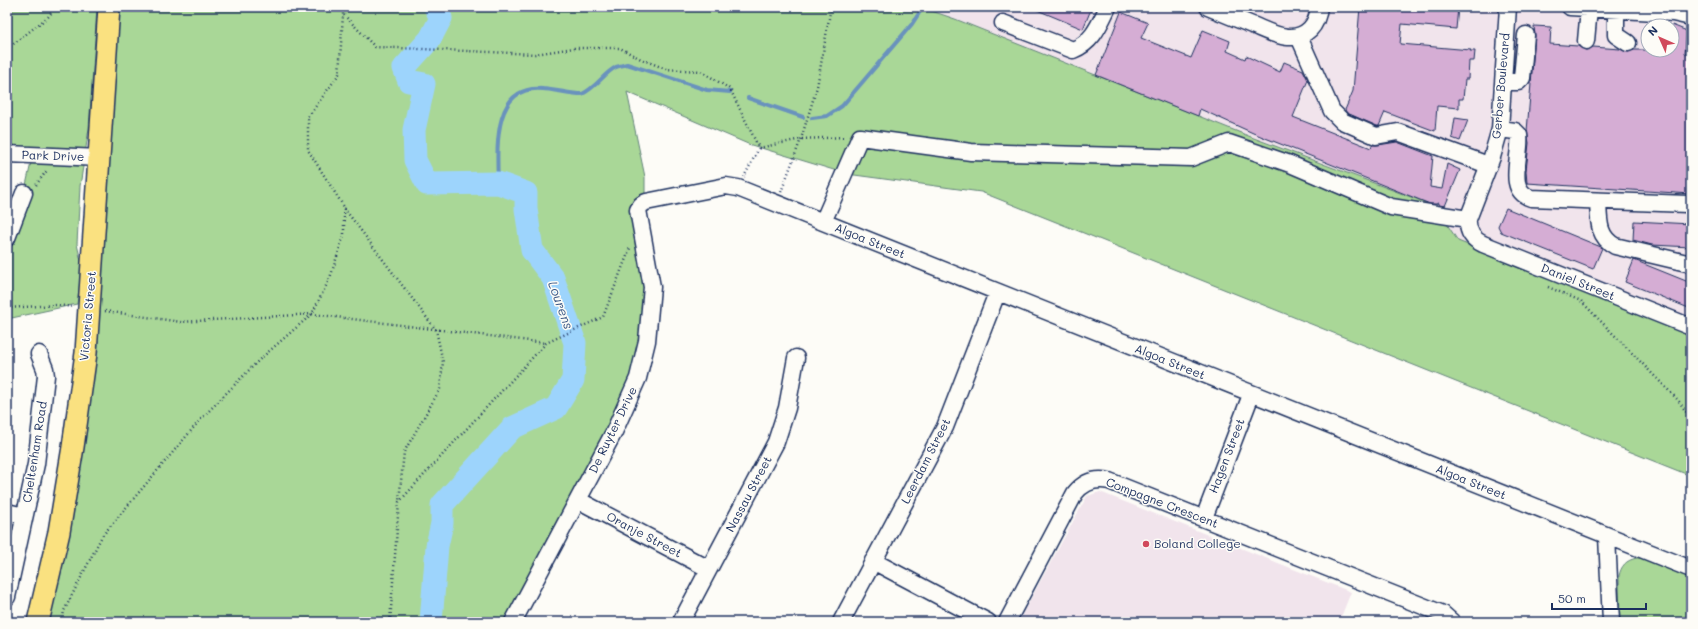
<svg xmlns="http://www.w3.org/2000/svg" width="1698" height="629" viewBox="0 0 1698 629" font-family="Mali,sans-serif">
<rect width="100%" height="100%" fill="#fdfcf7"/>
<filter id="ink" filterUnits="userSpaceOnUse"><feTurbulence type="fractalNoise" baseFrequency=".025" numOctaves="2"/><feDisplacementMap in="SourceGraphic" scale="8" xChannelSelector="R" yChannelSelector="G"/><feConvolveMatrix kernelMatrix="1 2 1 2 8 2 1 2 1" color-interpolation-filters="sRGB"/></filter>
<g filter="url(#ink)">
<path fill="#f1e4ec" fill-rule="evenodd" d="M920,7H1691V334L1458,241L1435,206L1251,137L955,19ZM1648,26H1672V50H1648Z
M1100,492L1351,592L1339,622H1018L1087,496Z"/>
<path fill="#a9d797" stroke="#62837a" d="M7,7H97L89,128L80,186L77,244L82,266L77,304L7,319V240L24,194L33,154L7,153Z
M118,7H920L955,19L1251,137L1435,206L1458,241L1691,334V476L981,192L847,174L748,144L627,92L645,177V203L638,215L631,217C635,238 641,259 643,281C647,327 634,370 616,411L505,622H45Z
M1637,558H1641L1691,578V622H1620L1619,576C1621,566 1626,560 1637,558Z"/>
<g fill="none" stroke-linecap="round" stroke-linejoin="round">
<path stroke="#6992bd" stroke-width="4" d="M748,98L803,117
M812,118L827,116L842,106L912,24L923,7
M498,183C497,149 492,84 543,89C550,89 578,95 582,94C596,88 604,73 616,67C619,66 624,65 627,64L707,90L730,92"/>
<path stroke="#9dd4fc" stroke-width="23" d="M431,622L437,546L442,523V505L512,428L556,408L573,380L575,343L553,278L532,250L526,209V193L498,183L427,184L415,160L414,130L424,84L409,81L404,68L430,39L441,18L435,7"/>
</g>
<path fill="#d5add4" stroke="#1b2f5e" d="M1030,7H1092L1083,29Z
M1360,7H1458L1456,29L1402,24L1400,44L1471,50L1470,51H1475L1474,61H1469L1468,79H1465L1463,99H1459V108L1437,106L1435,131L1385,112L1379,126H1377L1347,113L1345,110L1353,91Z
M1121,12L1148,23L1141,38L1191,58L1203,30L1230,41L1227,51L1245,59L1246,56L1280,72L1284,62L1303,70L1308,80L1293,117L1371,148L1372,145H1378L1397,142L1433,156L1430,187L1442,189L1447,164L1460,170L1445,206L1439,205V203L1436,204H1430L1253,133L1200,109L1198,116L1096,75Z
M1672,25L1687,31L1685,53H1691V194L1527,183L1526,171L1529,143L1527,131L1535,36L1534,26L1551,27L1550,44L1578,46L1586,50L1593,47L1620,49L1628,52L1634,50H1672Z
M1455,118L1468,120L1460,141L1452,138Z
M1506,208L1601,247L1602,248L1593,269L1501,232L1498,226Z
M1634,221L1691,224V247L1652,245L1633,240Z
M1634,260L1691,283V309L1625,282Z"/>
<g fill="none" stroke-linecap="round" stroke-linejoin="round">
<g stroke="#1b2f5e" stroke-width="19">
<path id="minor" d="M1208,7C1223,13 1237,19 1252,25C1270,32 1293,46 1310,29C1316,23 1318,16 1319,7
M1508,7L1500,129L1492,157L1468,219C1467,231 1472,239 1483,244L1691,327
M1570,7L1673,13L1691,17
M1616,10V35L1628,43
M1003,23L1073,50C1093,42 1099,25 1108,7
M1299,37L1332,111L1342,121L1376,136L1398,132L1488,165
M1586,41L1589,8
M1504,81L1518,82L1522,78L1526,35
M1500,129L1515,131L1519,135C1522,155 1505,190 1531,198L1687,204L1691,203
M7,154L100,158
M1598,201C1599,219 1597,236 1615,246L1691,264
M823,222L860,137L971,152L1191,158L1229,143L1290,164L1391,207L1468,219
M7,238L24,193
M578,500L709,569
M7,512L24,516
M1204,518L1251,395
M1607,536L1611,622
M873,561L988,622
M7,597L36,464L46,376L45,369L39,354
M513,622L614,432L638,378L647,341L652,287L638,210L641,205L646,202L726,186L738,188L1691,569
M681,622L776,442L787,408L796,358
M841,622L945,427L997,293
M1007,622L1075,493C1084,482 1095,478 1109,481L1443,614L1452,622"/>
</g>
<g stroke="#1b2f5e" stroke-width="24">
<path id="major" d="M38,622L59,532L73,447L86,353L109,7"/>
</g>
<path stroke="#1b2f5e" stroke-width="2.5" stroke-dasharray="1 3" stroke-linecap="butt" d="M344,15L375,47L535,54L574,48H620L641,59L666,69L701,71L730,89L759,148L744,177
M7,49L48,17L56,7
M759,148L801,139L846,137
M36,185L48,169
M781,192L801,139L817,87L831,7
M344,208L436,330L443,362L440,389L404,452L399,501
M1548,287L1581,301L1678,400L1691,419
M7,308L57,305L73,307
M105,311L181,322L312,314L546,343
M62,622L64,611L102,536L201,419L259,360L312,314L330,278L344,235V207L308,150V117L339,74L343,15V7
M390,622L399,502L546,343L603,317L630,248"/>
<use href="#minor" stroke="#fdfcf7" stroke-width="16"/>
<use href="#major" stroke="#fae180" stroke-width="21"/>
</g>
</g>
<circle fill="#d1495b" stroke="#fdfcf7" stroke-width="1.5" cx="1146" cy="544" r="4"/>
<g text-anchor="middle" stroke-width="3" stroke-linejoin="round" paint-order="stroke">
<g font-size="12" fill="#1b2f5e" stroke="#fdfcf7">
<text transform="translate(1501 86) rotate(-85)" y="4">Gerber Boulevard</text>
<text transform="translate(53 156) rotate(2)" y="4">Park Drive</text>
<text transform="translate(870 241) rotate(22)" y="4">Algoa Street</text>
<text transform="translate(1578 282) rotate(22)" y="4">Daniel Street</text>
<text transform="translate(88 316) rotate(-85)" y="4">Victoria Street</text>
<text transform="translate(1170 362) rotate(22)" y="4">Algoa Street</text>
<text transform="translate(613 430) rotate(-64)" y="4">De Ruyter Drive</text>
<text transform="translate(35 452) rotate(-81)" y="4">Cheltenham Road</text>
<text transform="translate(1227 456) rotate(-69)" y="4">Hagen Street</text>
<text transform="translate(926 461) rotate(-63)" y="4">Leerdam Street</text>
<text transform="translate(1471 482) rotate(22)" y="4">Algoa Street</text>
<text transform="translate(749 494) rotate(-62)" y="4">Nassau Street</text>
<text transform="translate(1162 503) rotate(21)" y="4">Compagne Crescent</text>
<text transform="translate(644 535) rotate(28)" y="4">Oranje Street</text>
</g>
<g font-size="12" fill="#1b2f5e" stroke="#fdfcf7" text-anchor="start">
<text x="1154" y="548">Boland College</text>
</g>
<g font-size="13" font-style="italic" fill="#3c5886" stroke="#fdfcf7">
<text transform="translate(561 305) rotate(70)" y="5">Lourens</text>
</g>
</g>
<rect width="1698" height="629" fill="none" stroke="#fdfcf7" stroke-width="24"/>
<rect x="12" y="12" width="1674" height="605" fill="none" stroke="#1b2f5e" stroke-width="1.5" filter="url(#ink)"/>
<g transform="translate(1660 38) rotate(315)"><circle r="19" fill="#fdfcf7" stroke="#a3aaba"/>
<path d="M0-3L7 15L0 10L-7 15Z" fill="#d1495b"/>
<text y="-6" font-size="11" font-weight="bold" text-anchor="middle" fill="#1b2f5e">N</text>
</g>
<path d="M1552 603v6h94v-6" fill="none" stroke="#1b2f5e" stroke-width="2"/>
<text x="1558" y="603" font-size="12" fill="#1b2f5e" stroke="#fdfcf7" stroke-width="3" paint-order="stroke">50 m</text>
</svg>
